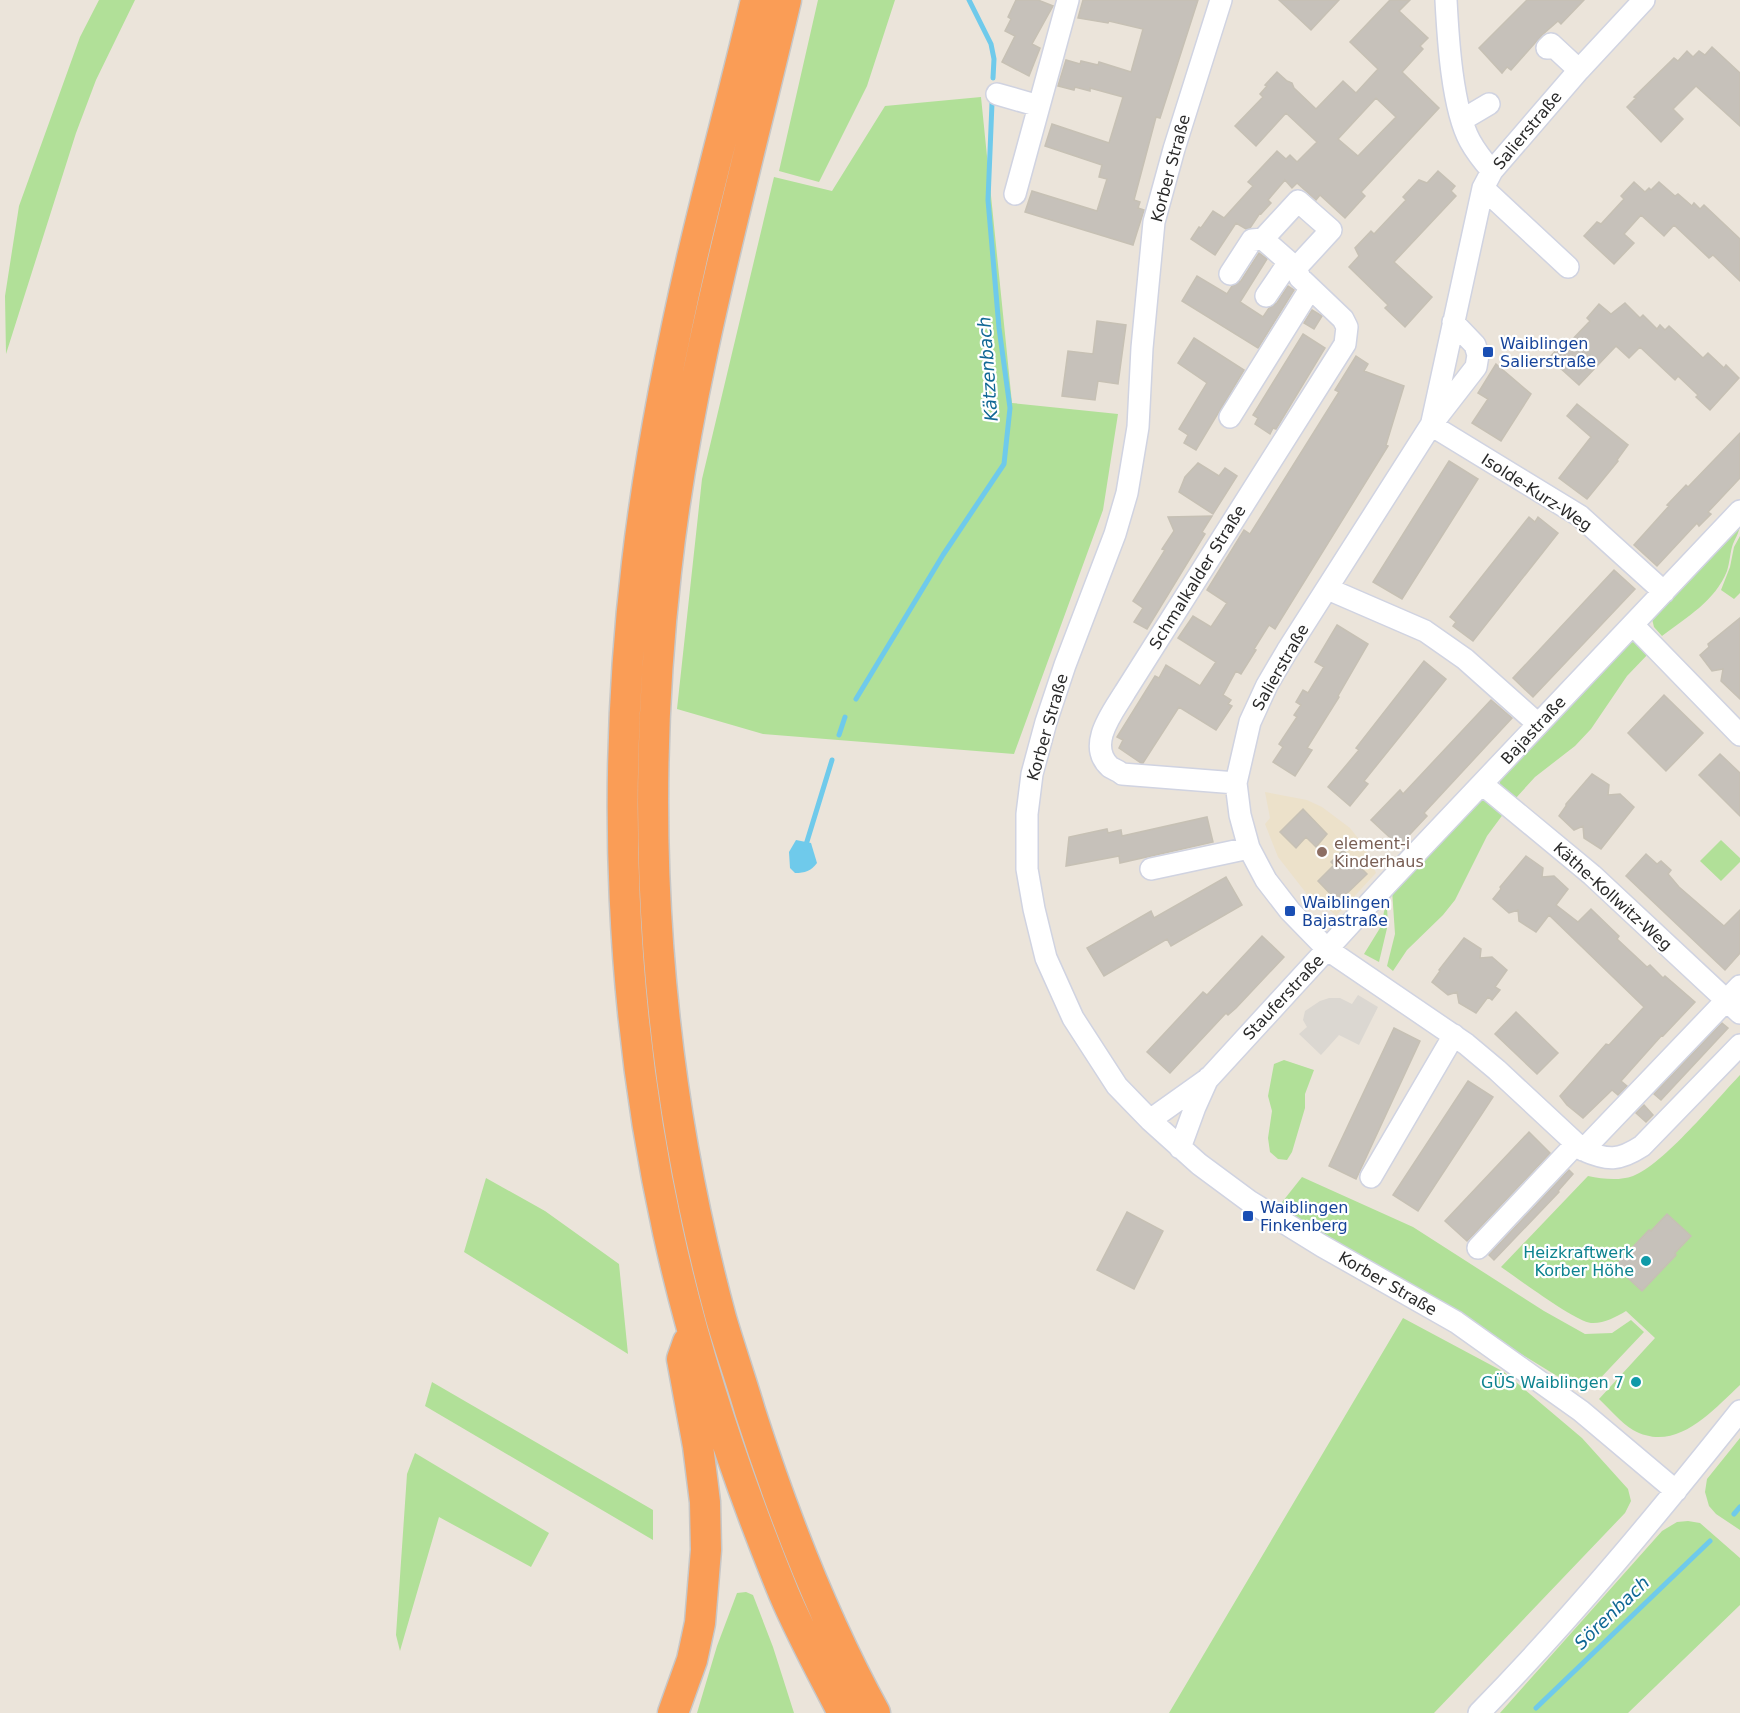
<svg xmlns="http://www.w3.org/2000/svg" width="1740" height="1713" viewBox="0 0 1740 1713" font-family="'DejaVu Sans',sans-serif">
<rect width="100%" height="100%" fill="#ebe4da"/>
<path fill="#ece1ca" d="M1265,792L1307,800L1322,807L1350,828L1365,847L1376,873L1336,916L1316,896L1310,898L1278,857L1265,824L1270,818Z"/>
<path fill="#b1e098" d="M99,0H135L96,80L76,133L6,354L5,296L19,206L80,37Z
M818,0H895L867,86L819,182L779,171Z
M981,97L1012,403L1118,414L1103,510L1014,754L763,734L677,709L702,479L774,177L832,191L885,106Z
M1740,522C1740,531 1737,535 1733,544C1730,552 1730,562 1727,571C1715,601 1687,617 1662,636L1654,627L1652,619Z
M1740,536V593L1734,599L1721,590L1730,567L1734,547Z
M1635,642L1639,643L1650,652L1627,676L1591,729L1575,746L1535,777L1515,799L1500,785V778L1627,643Z
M1484,799L1504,813L1487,836L1455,900L1443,915L1407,950L1393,971L1387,966L1395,934L1392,890L1481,800Z
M1721,840L1740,858V862L1721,881L1700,861Z
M1385,908H1387L1388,924L1379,962L1364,954L1380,928Z
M1284,1060L1314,1070L1305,1094V1108L1292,1152L1287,1160L1278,1159L1270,1152L1268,1138L1272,1111L1268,1096L1274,1064Z
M1740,1075V1385C1712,1411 1676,1454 1633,1430C1621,1423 1609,1408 1599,1399L1655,1338L1626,1311C1616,1317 1603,1324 1591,1323C1576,1322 1517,1278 1501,1267L1588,1176C1603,1179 1619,1181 1633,1176C1663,1165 1716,1100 1740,1075Z
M1302,1177L1413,1227L1544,1311L1585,1334L1612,1333L1631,1320L1644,1332L1592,1387L1580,1390L1279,1206Z
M486,1178L545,1211L619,1264L628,1354L464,1252Z
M1403,1318L1504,1372L1582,1438L1628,1489L1631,1501L1625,1513L1434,1713H1169Z
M432,1382L653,1510V1540L425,1406Z
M1740,1438V1530L1716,1514L1709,1506L1705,1492L1707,1479Z
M415,1453L549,1533L531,1567L439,1517L400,1651L396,1635L407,1474Z
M1688,1521L1700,1523L1740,1558V1605L1628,1713H1500L1662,1531L1677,1522Z
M746,1592L753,1595L773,1647L794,1713H697L717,1646L737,1593Z"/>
<path fill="#dbd7d1" d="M1358,995L1378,1007L1359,1045L1339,1035L1321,1055L1299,1034L1307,1027L1303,1020L1305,1011L1320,1001L1329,998H1340L1352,1004Z"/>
<path fill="#6fcaeb" d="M796,840L811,843L817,863C811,871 805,873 795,873L790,868L789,852Z"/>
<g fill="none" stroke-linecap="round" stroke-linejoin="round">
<path stroke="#6fcaeb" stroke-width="5" d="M969,0L991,44L994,59L993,78
M856,699L943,555L1004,464L1010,408L999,328L988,200L992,103
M839,735L845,717
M805,848L832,760
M1734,1514L1740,1507
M1536,1708L1710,1541"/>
</g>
<path fill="#c6c1ba" stroke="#c6c0b4" stroke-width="1.5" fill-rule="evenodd" d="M1016,0H1038L1053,6L1032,44L1040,48L1029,76L1002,62L1015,36L1005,31L1011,19L1008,17Z
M1083,0H1198L1160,118L1156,117L1134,200L1140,202L1138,208L1144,210L1133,245L1025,212L1032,191L1097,211L1107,179L1099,177L1102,165L1045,146L1052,124L1109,143L1123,97L1090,88V91L1075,87L1074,90L1058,86L1066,60L1080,64L1081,61L1098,65L1099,62L1131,72L1143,29L1109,21L1108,23L1078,18Z
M1279,0H1339L1311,30Z
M1390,0H1410L1399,11L1428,38L1420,46L1423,49L1402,72L1439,108L1361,192L1365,196L1345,218L1320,195L1316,200L1297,183L1292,188L1285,180L1268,200L1271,203L1261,214L1260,213L1250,228L1246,229L1236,223L1215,255L1191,239L1199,227L1201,228L1213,211L1224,218L1253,186L1248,182L1277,151L1286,159L1290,155L1297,162L1317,142L1286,113L1256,146L1235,126L1263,97L1260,94L1267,86L1265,85L1277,72L1287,81L1292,83L1294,88L1316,109L1343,81L1356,93L1378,69L1350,42ZM1376,98L1396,117L1358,156L1338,139Z
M1527,0H1584L1561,24L1558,21L1542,35L1511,70L1507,67L1502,73L1479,48Z
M1712,47L1740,73V126L1696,86L1673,109L1683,119L1661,142L1627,107L1636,98L1634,97L1674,58L1678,61L1687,51L1693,57L1699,51L1705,55Z
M1438,171L1455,186L1451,191L1456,196L1394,262L1432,297L1405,327L1385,308L1388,305L1349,267L1359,256L1355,248L1371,231L1374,234L1406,200L1403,197L1419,180L1427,183Z
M1634,182L1645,192L1649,188L1651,190L1659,182L1675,196L1678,194L1692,206L1694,203L1700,209L1704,205L1740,239V281L1713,255L1709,258L1674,225L1664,236L1641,215L1624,234L1634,243L1614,264L1584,236L1597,222L1601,224L1624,199L1621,196Z
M1259,253L1267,259L1240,302L1263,317L1269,308L1277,303L1288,286L1294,290L1258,348L1182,301L1197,276L1227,294L1232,286L1241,281Z
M1625,303L1640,318L1643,315L1657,329L1660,325L1665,330L1669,326L1703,358L1708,353L1724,368L1726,365L1739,378L1710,410L1696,397L1698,395L1678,376L1675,380L1640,347L1629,358L1616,346L1579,385L1549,358L1562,344L1565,347L1590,321L1587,318L1599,304L1611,314Z
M1312,310L1322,316L1314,329L1304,323Z
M1097,321L1126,325L1118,384L1098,381L1095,400L1062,396L1068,351L1093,354Z
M1303,334L1325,348L1276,429L1273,428L1270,434L1255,424L1258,418L1253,415Z
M1194,338L1244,370L1196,450L1184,443L1188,435L1179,429L1207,383L1178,363Z
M1356,356L1368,364L1364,371L1404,386L1386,445L1388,446L1275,629L1269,625L1254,649L1256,650L1241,674L1236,671L1223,695L1231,700L1228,704L1232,706L1216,730L1179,707L1143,763H1141L1119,748L1123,740L1117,737L1155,676L1159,678L1166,665L1200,686L1216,662L1178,638L1193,616L1211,627L1227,603L1207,590L1244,530L1250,534L1339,392L1335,390Z
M1496,364L1531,394L1501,441L1472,423L1488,399L1478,393Z
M1577,404L1628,445L1617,460L1618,461L1587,499L1559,478L1591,437L1567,416Z
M1740,433V478L1708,512L1711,514L1699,526L1697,523L1657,566L1634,545L1669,506L1667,505L1686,485L1688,487Z
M1449,461L1478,479L1402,599L1373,582Z
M1198,463L1219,476L1225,468L1237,476L1213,514L1179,492L1185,477Z
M1212,516L1202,532L1205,534L1147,629L1134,622L1143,608L1133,601L1165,550L1162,549L1174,531L1168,517Z
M1529,517L1535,522L1538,517L1558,533L1473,641L1453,626L1456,622L1450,617Z
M1614,570L1635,589L1533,697L1513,678Z
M1740,618V699L1721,681L1723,669L1712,671L1700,655L1709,647L1708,644Z
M1337,625L1368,644L1338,696L1339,697L1307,748L1312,750L1295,776L1273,762L1283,747L1279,744L1297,717L1294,715L1301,705L1296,702L1303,690L1308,693L1324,667L1315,662Z
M1424,661L1446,679L1364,781L1368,784L1350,806L1328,787L1359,750L1356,748Z
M1664,695L1703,733L1666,771L1628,733Z
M1491,700L1512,718L1424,813L1427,816L1399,846L1371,820L1400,790L1403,794Z
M1720,754L1740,773V816L1699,775Z
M1592,774L1609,785L1608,795L1620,794L1634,807L1601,849L1584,838L1583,826L1574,830L1559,816L1566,806V804Z
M1303,809L1327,834L1316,847L1306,837L1296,848L1280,832Z
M1207,817L1213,842L1120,863L1119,856L1066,866L1069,837L1107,829L1108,833L1121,830L1122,836Z
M1343,850L1367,874L1338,902L1318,881L1334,865L1331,862Z
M1646,854L1657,864L1661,861L1671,870L1668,874L1679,887L1724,926L1740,910V953L1725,970L1626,876Z
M1526,856L1543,868L1542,877L1554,876L1568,889L1556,905L1578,922L1591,909L1619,936L1617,939L1647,967L1650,965L1663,978L1665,976L1695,1002L1663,1036L1662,1035L1621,1081L1627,1086L1618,1095L1612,1090L1583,1118L1567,1105L1560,1096L1606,1044L1609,1045L1644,1007L1549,915L1536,932L1519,921L1518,910L1509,913L1493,899L1501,889L1500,887Z
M1226,877L1242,905L1171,946L1167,939L1104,976L1087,948L1151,911L1154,918Z
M1262,936L1284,957L1236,1008L1228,1015L1226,1013L1170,1073L1147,1052L1203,992L1207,995Z
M1464,938L1481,949L1480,958L1492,957L1507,970L1495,987L1500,990L1492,1000L1488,997L1476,1013L1459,1003L1457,992L1448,995L1432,982L1440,971L1439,970Z
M1516,1012L1558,1053L1537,1074L1495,1034Z
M1722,1023L1728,1028L1661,1100L1654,1094Z
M1394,1028L1420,1041L1356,1179L1329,1166Z
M1468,1081L1493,1097L1418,1211L1393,1195Z
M1644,1105L1653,1115L1646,1122L1636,1113Z
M1529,1132L1550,1153L1467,1241L1445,1221Z
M1569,1170L1573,1174L1558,1191L1559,1192L1494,1260L1489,1255Z
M1127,1212L1163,1231L1134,1289L1097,1270Z
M1667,1214L1691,1236L1675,1253L1676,1255L1642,1291L1615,1266L1649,1230L1651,1231Z"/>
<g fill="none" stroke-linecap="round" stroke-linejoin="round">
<g stroke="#d0d3e1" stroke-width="24">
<path id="minor" d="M1221,0L1174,149L1154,222L1142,348L1138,427L1127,493L1115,534L1065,665L1046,722L1032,774L1027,814V869L1034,909L1046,958L1073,1018L1117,1086L1150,1120L1199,1164L1249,1201L1322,1246L1456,1322L1581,1411L1676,1491
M1446,0C1448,38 1452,108 1470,141C1476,152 1484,162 1492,171
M1547,48L1551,44L1579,70
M997,94L1039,106
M1462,120L1489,104
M1483,188L1568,267
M1015,194L1068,0
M1230,274L1252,240L1263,239
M1266,296L1289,262
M1453,322L1475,345L1478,355L1476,367L1431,425L1287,651L1267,685L1250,722L1236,783L1240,815L1249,848L1266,880L1290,911L1328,950L1466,1044L1497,1070L1583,1150C1608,1161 1619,1161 1642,1146L1740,1045
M1230,417L1310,289
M1432,422L1483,188L1492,171L1579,70L1644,0
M1431,425L1580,516L1664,592
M1328,589L1425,631L1465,659L1538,724
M1633,625L1740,735
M1236,783L1122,774C1119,771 1113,769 1110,767C1086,745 1113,712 1125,692L1345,344L1347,327L1343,319L1300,278L1296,268L1263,239L1298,201L1331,230L1296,268
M1482,784L1592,875L1740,1013
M1151,869L1249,848
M1150,1120L1209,1078L1386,885L1740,511
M1180,1148L1195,1107L1208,1078
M1583,1150L1740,986
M1371,1177L1454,1035
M1478,1248L1576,1144
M1479,1713C1572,1618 1657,1515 1740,1411"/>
</g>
<g stroke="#c7c7c7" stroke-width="33">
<path id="highway" d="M756,0C736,86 712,172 692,258C669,358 649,460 637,563C611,785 620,1013 668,1232C695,1355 736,1477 784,1594C801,1634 823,1674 843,1713
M786,0C742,189 687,378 666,572C638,821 655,1075 721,1318C730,1349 741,1380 750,1411C783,1514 823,1618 875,1713
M673,1713L692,1660L700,1623L706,1550L705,1502L698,1446L682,1359L688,1342"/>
</g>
<use href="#minor" stroke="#fff" stroke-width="21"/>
<use href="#highway" stroke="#fa9d56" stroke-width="30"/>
</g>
<g fill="#1a4fb4" stroke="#fff" stroke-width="2">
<rect x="1482" y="346" width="12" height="12" rx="3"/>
<rect x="1284" y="905" width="12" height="12" rx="3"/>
<rect x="1242" y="1210" width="12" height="12" rx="3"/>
</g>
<circle fill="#8d6e63" stroke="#fff" stroke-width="2" cx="1322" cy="852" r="6"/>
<g fill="#0f9aa8" stroke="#fff" stroke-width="2">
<circle cx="1646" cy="1261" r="6"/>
<circle cx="1636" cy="1382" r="6"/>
</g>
<g text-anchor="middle" stroke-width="4.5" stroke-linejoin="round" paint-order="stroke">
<g font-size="16" fill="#292929" stroke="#fff">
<text transform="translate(1527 130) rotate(-50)" y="6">Salierstraße</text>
<text transform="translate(1170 168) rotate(-75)" y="6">Korber Straße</text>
<text transform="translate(1537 492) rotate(33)" y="6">Isolde-Kurz-Weg</text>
<text transform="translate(1197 577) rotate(-58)" y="6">Schmalkalder Straße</text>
<text transform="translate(1280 667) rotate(-60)" y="6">Salierstraße</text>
<text transform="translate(1047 727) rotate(-74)" y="6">Korber Straße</text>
<text transform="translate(1533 730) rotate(-47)" y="6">Bajastraße</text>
<text transform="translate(1613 896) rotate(42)" y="6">Käthe-Kollwitz-Weg</text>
<text transform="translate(1283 997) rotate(-47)" y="6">Stauferstraße</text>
<text transform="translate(1388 1283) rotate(30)" y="6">Korber Straße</text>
</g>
<g font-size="16" fill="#164399" stroke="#fff" text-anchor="start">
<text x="1500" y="349">Waiblingen<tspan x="1500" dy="18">Salierstraße</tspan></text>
<text x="1302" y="908">Waiblingen<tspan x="1302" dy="18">Bajastraße</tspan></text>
<text x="1260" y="1213">Waiblingen<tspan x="1260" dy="18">Finkenberg</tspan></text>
</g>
<g font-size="16" fill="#785e54" stroke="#fff" text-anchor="start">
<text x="1334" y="849">element-i<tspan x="1334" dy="18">Kinderhaus</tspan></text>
</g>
<g font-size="16" fill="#0d838f" stroke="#fff" text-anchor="end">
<text x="1634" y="1258">Heizkraftwerk<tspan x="1634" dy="18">Korber Höhe</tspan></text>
<text x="1624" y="1388">GÜS Waiblingen 7</text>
</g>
<g font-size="18" font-style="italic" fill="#106895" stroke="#fff">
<text transform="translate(988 369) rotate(-94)" y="6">Kätzenbach</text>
<text transform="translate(1612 1613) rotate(-44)" y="6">Sörenbach</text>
</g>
</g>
</svg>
